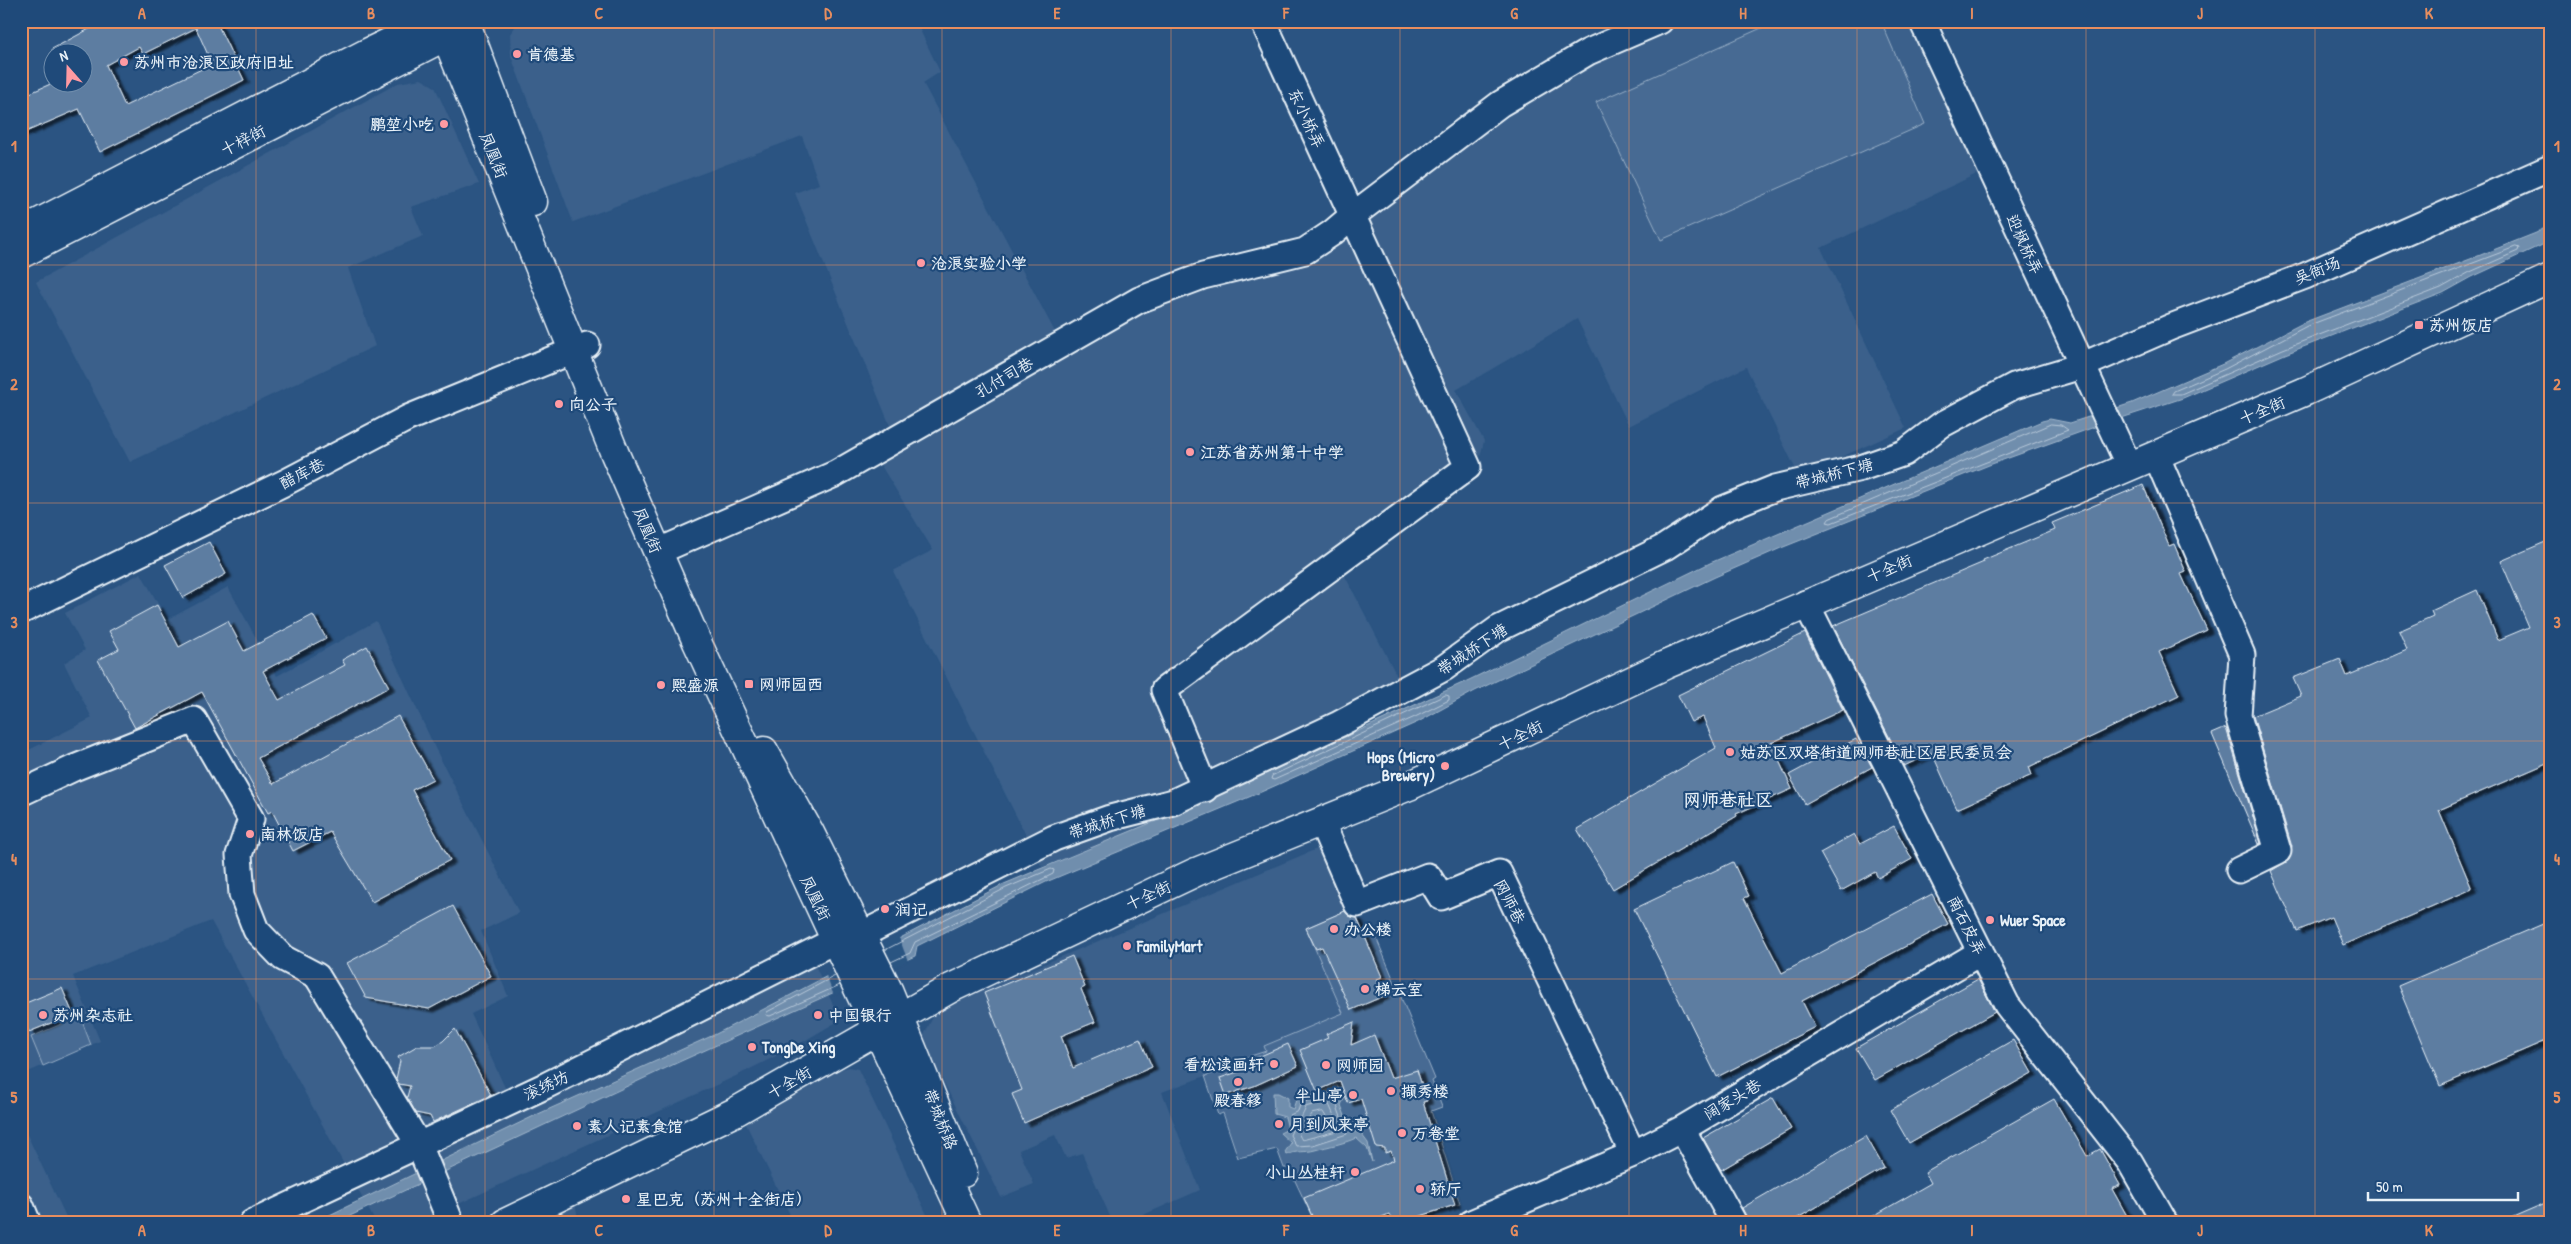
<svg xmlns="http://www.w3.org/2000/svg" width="2571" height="1244" viewBox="0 0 2571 1244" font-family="'Patrick Hand','LXGW WenKai TC',sans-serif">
<defs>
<filter id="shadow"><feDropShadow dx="5.5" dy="3" stdDeviation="1" flood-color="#0009"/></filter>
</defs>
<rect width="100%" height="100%" fill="#2b5482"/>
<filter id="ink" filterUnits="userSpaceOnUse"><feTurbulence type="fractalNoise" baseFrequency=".02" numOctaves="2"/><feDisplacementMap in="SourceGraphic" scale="10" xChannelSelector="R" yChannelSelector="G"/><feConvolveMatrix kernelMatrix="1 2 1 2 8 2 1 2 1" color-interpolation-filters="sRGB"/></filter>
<g filter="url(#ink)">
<path fill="#3a608b" d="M519,21H933L919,28L940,72L923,83L1055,332L893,433L795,193L819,184L802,136L573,222L511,56L510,34Z
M1684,21H1922L1985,170L1821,248L1906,428L1799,476L1746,367L1629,426L1577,319L1456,390L1484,441L1477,469L1334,555L1409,699L1230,790L1167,818L1042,867L893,571L933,550L880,464L1172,289L1339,241L1559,79Z
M421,79L435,87L479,184L411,207L423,236L348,268L375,346L130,462L36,282L398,83Z
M141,573L167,620L228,587L277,676L376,621L435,748L519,913L481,931L508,996L471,1014L507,1092L813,961L840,1020L794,1047L736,1076L417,1223H376L211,921L73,976L100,1041L21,1075V754L92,718L64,663L85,650L65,613Z
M1326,845L1352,908L1306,928L1343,1013L1264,1046L1266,1051L1223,1065L1224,1069L1162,1092L1200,1190L1125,1223H1113L1082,1153L1066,1158L1055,1135L1019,1150L1034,1184L1001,1197L922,1039L937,1009Z
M849,1067L858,1069L931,1223H794L745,1122L839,1070Z
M21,1122L69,1223H21Z
M575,1203L579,1223H535Z"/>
<path fill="#476b93" stroke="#98aec6" d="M1777,21H1881L1925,124L1661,240L1596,102Z
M1352,908L1364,934L1373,930L1435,1079L1432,1081L1442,1107L1431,1111L1460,1204L1399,1223H1315L1289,1168H1284L1277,1149L1238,1158L1223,1113L1218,1115L1205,1076L1224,1070L1223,1065L1266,1051L1264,1046L1343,1013L1306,928Z
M80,1016L91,1045L43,1066L31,1037Z"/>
<path fill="#708ead" stroke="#a0b6cb" d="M2550,225V241L2472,277L2443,293L2285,354L2183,398L2103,424L1989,465L1781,548L1715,577L1475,691L1418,722L1261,792L1046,882L917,946L915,956L681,1061L335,1223H313L536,1115L716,1034L1004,884L1230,790L1469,680L1710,563L2042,421L2050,419L2070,423L2132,403L2223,364L2305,322L2473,258L2536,233Z
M1337,1085L1340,1094L1345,1097L1341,1105L1349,1127L1355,1132L1359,1131L1368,1143L1372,1162L1367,1148L1356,1138C1343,1144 1329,1146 1315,1150C1305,1153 1296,1150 1287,1155L1285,1152L1291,1143L1280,1133L1288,1129L1285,1117L1274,1114L1273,1093H1278L1288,1098V1107L1293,1109L1297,1097L1320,1093Z"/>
<path fill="#2b5482" d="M898,935L908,961L834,996L825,973Z"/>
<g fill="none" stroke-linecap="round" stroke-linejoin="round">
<path stroke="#b8c9da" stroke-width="1" d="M2516,247L2519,248L2518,251L2470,272L2441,288L2283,349L2181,394H2172L2174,391L2225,369L2307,326Z
M2051,424L2061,425L2068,430L1831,523L1827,522L1829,519Z
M1446,695L1449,696V700L1415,717L1274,780L1271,779L1272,776Z
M885,950L1006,888L1051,869L1054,870L1053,874L915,942L910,953L891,962
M835,976L767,1012L766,1015L770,1016L840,985
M1331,1093L1338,1099L1337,1106L1347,1134L1313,1145L1296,1146L1290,1135L1293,1128L1290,1115L1298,1111L1301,1102L1322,1098Z
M1328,1102L1335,1118L1337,1131L1302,1140C1292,1125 1302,1120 1306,1107Z
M1323,1112L1328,1120V1126L1307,1131L1306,1123L1312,1114Z"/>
</g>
<path fill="#5d7da1" stroke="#e8f1f8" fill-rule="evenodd" filter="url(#shadow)" d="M104,21H216L244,80L100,152L79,109L21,134V97L55,82H82V52H53L52,49ZM196,28L212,64L125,106L106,65L139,47L143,54Z
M2143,485L2169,546L2174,544L2186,572L2181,574L2207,630L2159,652L2179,695L2029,767L2032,775L1957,809L1932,753L1904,766L1833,626L1984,562L1983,560L2055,530L2052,523Z
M2550,540V762L2439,810L2472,889L2343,945L2331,917L2297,931L2271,871L2289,860L2292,847L2253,716L2301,696L2293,678L2340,659L2347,676L2407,650L2399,631L2433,616L2431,611L2477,590L2498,640L2529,627L2501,561Z
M209,542L226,574L183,598L165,565Z
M157,605L179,647L228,621L244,651L313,615L326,638L263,671L279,700L345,665L342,660L367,646L389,687L258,758L273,784L398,716L433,779L412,790L450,860L372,902L330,832L293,851L272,811L268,813L202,692L135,728L98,660L119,649L109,631Z
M1805,633L1843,710L1771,743L1792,789L1736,814L1737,816L1613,889L1577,829L1716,748L1703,717L1691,722L1678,695Z
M2226,728L2261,843L2259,844L2212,734Z
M1856,739L1872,767L1805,804L1789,775Z
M1894,826L1912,859L1878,878L1875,872L1841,891L1820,853L1854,834L1860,844Z
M1733,862L1749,896L1744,898L1782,973L1932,894L1948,924L1802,1001L1815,1027L1717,1077L1634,909Z
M453,906L491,976L429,1009L366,998L347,963Z
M1345,911L1349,916L1357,918L1382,977L1377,979L1384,996L1351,1010L1322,947L1316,949L1306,928Z
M2550,921V1039L2440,1086L2398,986Z
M1072,956L1085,987L1081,989L1095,1022L1061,1036L1073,1068L1140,1039L1152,1067L1024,1123L1012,1094L1022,1090L984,993Z
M1978,979L1995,1012L1875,1080L1856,1048Z
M62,988L73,1014L29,1032L21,1013V1005Z
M1354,1022L1351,1045L1374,1035L1391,1078L1417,1070L1427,1101L1423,1102L1455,1205L1399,1223H1393L1389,1214L1368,1223H1315L1304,1198L1394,1160L1391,1151L1385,1153V1148L1376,1147L1361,1099L1348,1103L1340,1081L1317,1091L1300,1050L1328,1038L1326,1034Z
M455,1029L491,1095L433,1122L430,1116L416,1113L407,1097L410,1086L399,1084L396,1079L400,1061L398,1057L417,1046H435L443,1041Z
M2013,1040L2032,1073L1909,1143L1890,1110Z
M1288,1044L1298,1066L1254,1086L1226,1095L1220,1078L1252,1067L1249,1061Z
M1773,1098L1791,1129L1721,1170L1703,1138Z
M2054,1099L2087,1156L2100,1149L2120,1185L2112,1189L2131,1223H1861L1931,1183L1925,1172Z
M1866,1136L1884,1168L1789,1223H1748L1742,1208Z
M2550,1201V1223H2499Z"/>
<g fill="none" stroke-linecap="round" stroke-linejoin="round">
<g stroke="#e8f1f8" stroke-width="29">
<path id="minor" d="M1922,21L2129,466
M2156,455L2242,655L2238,716L2278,851L2239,870
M657,552L835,474L1139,300L1203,276L1305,251L1332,233L1352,216L1500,104L1588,52L1660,21
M1806,603L2007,1005L2130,1162L2165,1223
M21,611L286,482L408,418L587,345
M1205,789L1164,690L1468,467L1263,21
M21,793L74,768L194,720L251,819L239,855L242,894L256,930L283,958L317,976L419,1145L451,1223
M1322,823L1357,904L1428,876L1441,897L1499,873L1633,1154
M861,935L1054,838L1110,818L1173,802L1339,724L1444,668L1498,629L1665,547L1723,509L1775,488L1861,468L1904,453L1941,425L2014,386L2081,366L2171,327L2305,276L2550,168
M1682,1129L1734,1223
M21,1206L28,1223
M252,1223L547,1085L836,940
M1471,1223L1633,1154L1682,1129L1981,952"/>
</g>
<g stroke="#e8f1f8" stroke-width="31">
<path id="major" d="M440,21L615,454L697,642L967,1223
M465,21L533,202
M21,232L367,53L433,21
M21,254L446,36L460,23
M764,751L809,831L889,992L963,1173
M505,1223L735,1112L951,988L1196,872L1409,786L1665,665L2306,391L2550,278"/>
</g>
<use href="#minor" stroke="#1f4a7a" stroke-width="25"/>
<use href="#major" stroke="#1f4a7a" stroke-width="28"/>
</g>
</g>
<path fill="none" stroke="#e88e5f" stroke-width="1" stroke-opacity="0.55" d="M256,21V1223M485,21V1223M714,21V1223M942,21V1223M1171,21V1223M1400,21V1223M1629,21V1223M1857,21V1223M2086,21V1223M2315,21V1223M21,265H2550M21,503H2550M21,741H2550M21,979H2550"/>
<g fill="#ff9aa2" stroke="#1f4a7a" stroke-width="2">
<circle cx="517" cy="54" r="5"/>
<circle cx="124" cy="62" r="5"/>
<circle cx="444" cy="124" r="5"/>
<circle cx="921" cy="263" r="5"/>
<rect x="2414" y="320" width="10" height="10" rx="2.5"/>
<circle cx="559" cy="404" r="5"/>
<circle cx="1190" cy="452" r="5"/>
<rect x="744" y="679" width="10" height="10" rx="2.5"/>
<circle cx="661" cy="685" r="5"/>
<circle cx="1730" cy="752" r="5"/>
<circle cx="1445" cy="766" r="5"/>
<circle cx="250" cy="834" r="5"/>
<circle cx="885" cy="909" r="5"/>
<circle cx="1990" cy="920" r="5"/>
<circle cx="1334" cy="929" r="5"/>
<circle cx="1127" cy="946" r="5"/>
<circle cx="1365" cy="989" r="5"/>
<circle cx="43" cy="1015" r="5"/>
<circle cx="818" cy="1015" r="5"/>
<circle cx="752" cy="1047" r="5"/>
<circle cx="1274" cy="1064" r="5"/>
<circle cx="1326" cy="1065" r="5"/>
<circle cx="1238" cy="1082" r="5"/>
<circle cx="1391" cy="1091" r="5"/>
<circle cx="1353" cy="1095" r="5"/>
<circle cx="1279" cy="1124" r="5"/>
<circle cx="577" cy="1126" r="5"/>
<circle cx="1402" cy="1133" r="5"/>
<circle cx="1355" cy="1172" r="5"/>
<circle cx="1420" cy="1189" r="5"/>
<circle cx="626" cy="1199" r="5"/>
</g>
<g text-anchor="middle" stroke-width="4.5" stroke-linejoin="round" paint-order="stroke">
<g font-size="16" font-weight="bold" fill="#e8f1f8" stroke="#1f4a7a" text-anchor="start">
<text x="527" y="60">肯德基</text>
<text x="134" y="68">苏州市沧浪区政府旧址</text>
<text x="434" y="130" text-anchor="end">鹏堃小吃</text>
<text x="931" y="269">沧浪实验小学</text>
<text x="2429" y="331">苏州饭店</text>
<text x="569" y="410">向公子</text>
<text x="1200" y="458">江苏省苏州第十中学</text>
<text x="759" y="690">网师园西</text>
<text x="671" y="691">熙盛源</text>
<text x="1740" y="758">姑苏区双塔街道网师巷社区居民委员会</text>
<text x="1435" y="763" text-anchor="end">Hops (Micro<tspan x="1435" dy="18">Brewery)</tspan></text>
<text x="260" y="840">南林饭店</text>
<text x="895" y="915">润记</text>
<text x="2000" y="926">Wuer Space</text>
<text x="1344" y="935">办公楼</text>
<text x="1137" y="952">FamilyMart</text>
<text x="1375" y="995">梯云室</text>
<text x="53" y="1021">苏州杂志社</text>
<text x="828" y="1021">中国银行</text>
<text x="762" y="1053">TongDe Xing</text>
<text x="1264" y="1070" text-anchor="end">看松读画轩</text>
<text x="1336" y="1071">网师园</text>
<text x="1401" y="1097">撷秀楼</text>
<text x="1343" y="1101" text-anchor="end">半山亭</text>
<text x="1238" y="1106" text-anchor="middle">殿春簃</text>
<text x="1289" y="1130">月到风来亭</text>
<text x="587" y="1132">素人记素食馆</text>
<text x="1412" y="1139">万卷堂</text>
<text x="1345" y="1178" text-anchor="end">小山丛桂轩</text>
<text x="1430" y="1195">轿厅</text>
<text x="636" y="1205">星巴克（苏州十全街店）</text>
</g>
<g font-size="16" fill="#e8f1f8" stroke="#1f4a7a">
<text transform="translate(1307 118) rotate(65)" y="6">东小桥弄</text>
<text transform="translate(243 140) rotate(-27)" y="6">十梓街</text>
<text transform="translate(494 155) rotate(68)" y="6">凤凰街</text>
<text transform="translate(2025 244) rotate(65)" y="6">迎枫桥弄</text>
<text transform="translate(2317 270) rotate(-22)" y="6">吴衙场</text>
<text transform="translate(1004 377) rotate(-30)" y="6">孔付司巷</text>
<text transform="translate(2262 410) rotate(-23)" y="6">十全街</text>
<text transform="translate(302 473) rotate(-27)" y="6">醋库巷</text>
<text transform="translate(1834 473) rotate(-14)" y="6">带城桥下塘</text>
<text transform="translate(648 530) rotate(67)" y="6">凤凰街</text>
<text transform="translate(1889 568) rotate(-23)" y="6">十全街</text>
<text transform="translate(1472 649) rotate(-33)" y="6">带城桥下塘</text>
<text transform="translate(1520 735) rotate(-26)" y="6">十全街</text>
<text transform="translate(1107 821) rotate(-17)" y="6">带城桥下塘</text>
<text transform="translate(1148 895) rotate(-25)" y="6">十全街</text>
<text transform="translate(816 898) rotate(64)" y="6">凤凰街</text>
<text transform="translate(1510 901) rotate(62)" y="6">网师巷</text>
<text transform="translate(1967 925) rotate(63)" y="6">南石皮弄</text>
<text transform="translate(789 1082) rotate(-30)" y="6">十全街</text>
<text transform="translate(546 1085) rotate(-25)" y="6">滚绣坊</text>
<text transform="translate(1732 1099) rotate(-31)" y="6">阔家头巷</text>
<text transform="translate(941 1119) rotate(68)" y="6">带城桥路</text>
</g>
<g font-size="18" font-weight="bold" fill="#e8f1f8" stroke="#1f4a7a">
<text x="1728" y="806">网师巷社区</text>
</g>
</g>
<rect width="2571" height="1244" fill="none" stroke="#1f4a7a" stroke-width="55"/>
<g transform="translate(68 68) rotate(340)"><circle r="24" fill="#1f4a7a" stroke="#6f8dac"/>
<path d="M0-4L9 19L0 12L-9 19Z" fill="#ff9aa2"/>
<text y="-8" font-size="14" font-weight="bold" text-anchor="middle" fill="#e8f1f8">N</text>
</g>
<path d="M2368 1192v8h150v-8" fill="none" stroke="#e8f1f8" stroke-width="2.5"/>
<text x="2376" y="1192" font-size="15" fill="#e8f1f8" stroke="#1f4a7a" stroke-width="4" paint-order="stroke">50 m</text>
<rect x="28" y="28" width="2516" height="1188" fill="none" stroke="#e88e5f" stroke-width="2"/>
<g font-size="16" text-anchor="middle" font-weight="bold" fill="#e88e5f">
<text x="142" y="19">A</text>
<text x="371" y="19">B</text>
<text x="599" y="19">C</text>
<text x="828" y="19">D</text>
<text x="1057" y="19">E</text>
<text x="1286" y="19">F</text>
<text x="1514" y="19">G</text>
<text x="1743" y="19">H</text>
<text x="1972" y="19">I</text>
<text x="2200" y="19">J</text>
<text x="2429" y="19">K</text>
<text x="14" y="152">1</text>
<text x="2557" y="152">1</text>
<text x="14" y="390">2</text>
<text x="2557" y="390">2</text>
<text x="14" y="628">3</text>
<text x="2557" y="628">3</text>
<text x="14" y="865">4</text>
<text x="2557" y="865">4</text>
<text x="14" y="1103">5</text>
<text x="2557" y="1103">5</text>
<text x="142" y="1236">A</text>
<text x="371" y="1236">B</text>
<text x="599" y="1236">C</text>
<text x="828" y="1236">D</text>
<text x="1057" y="1236">E</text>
<text x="1286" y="1236">F</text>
<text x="1514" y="1236">G</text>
<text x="1743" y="1236">H</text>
<text x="1972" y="1236">I</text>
<text x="2200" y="1236">J</text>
<text x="2429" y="1236">K</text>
</g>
</svg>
